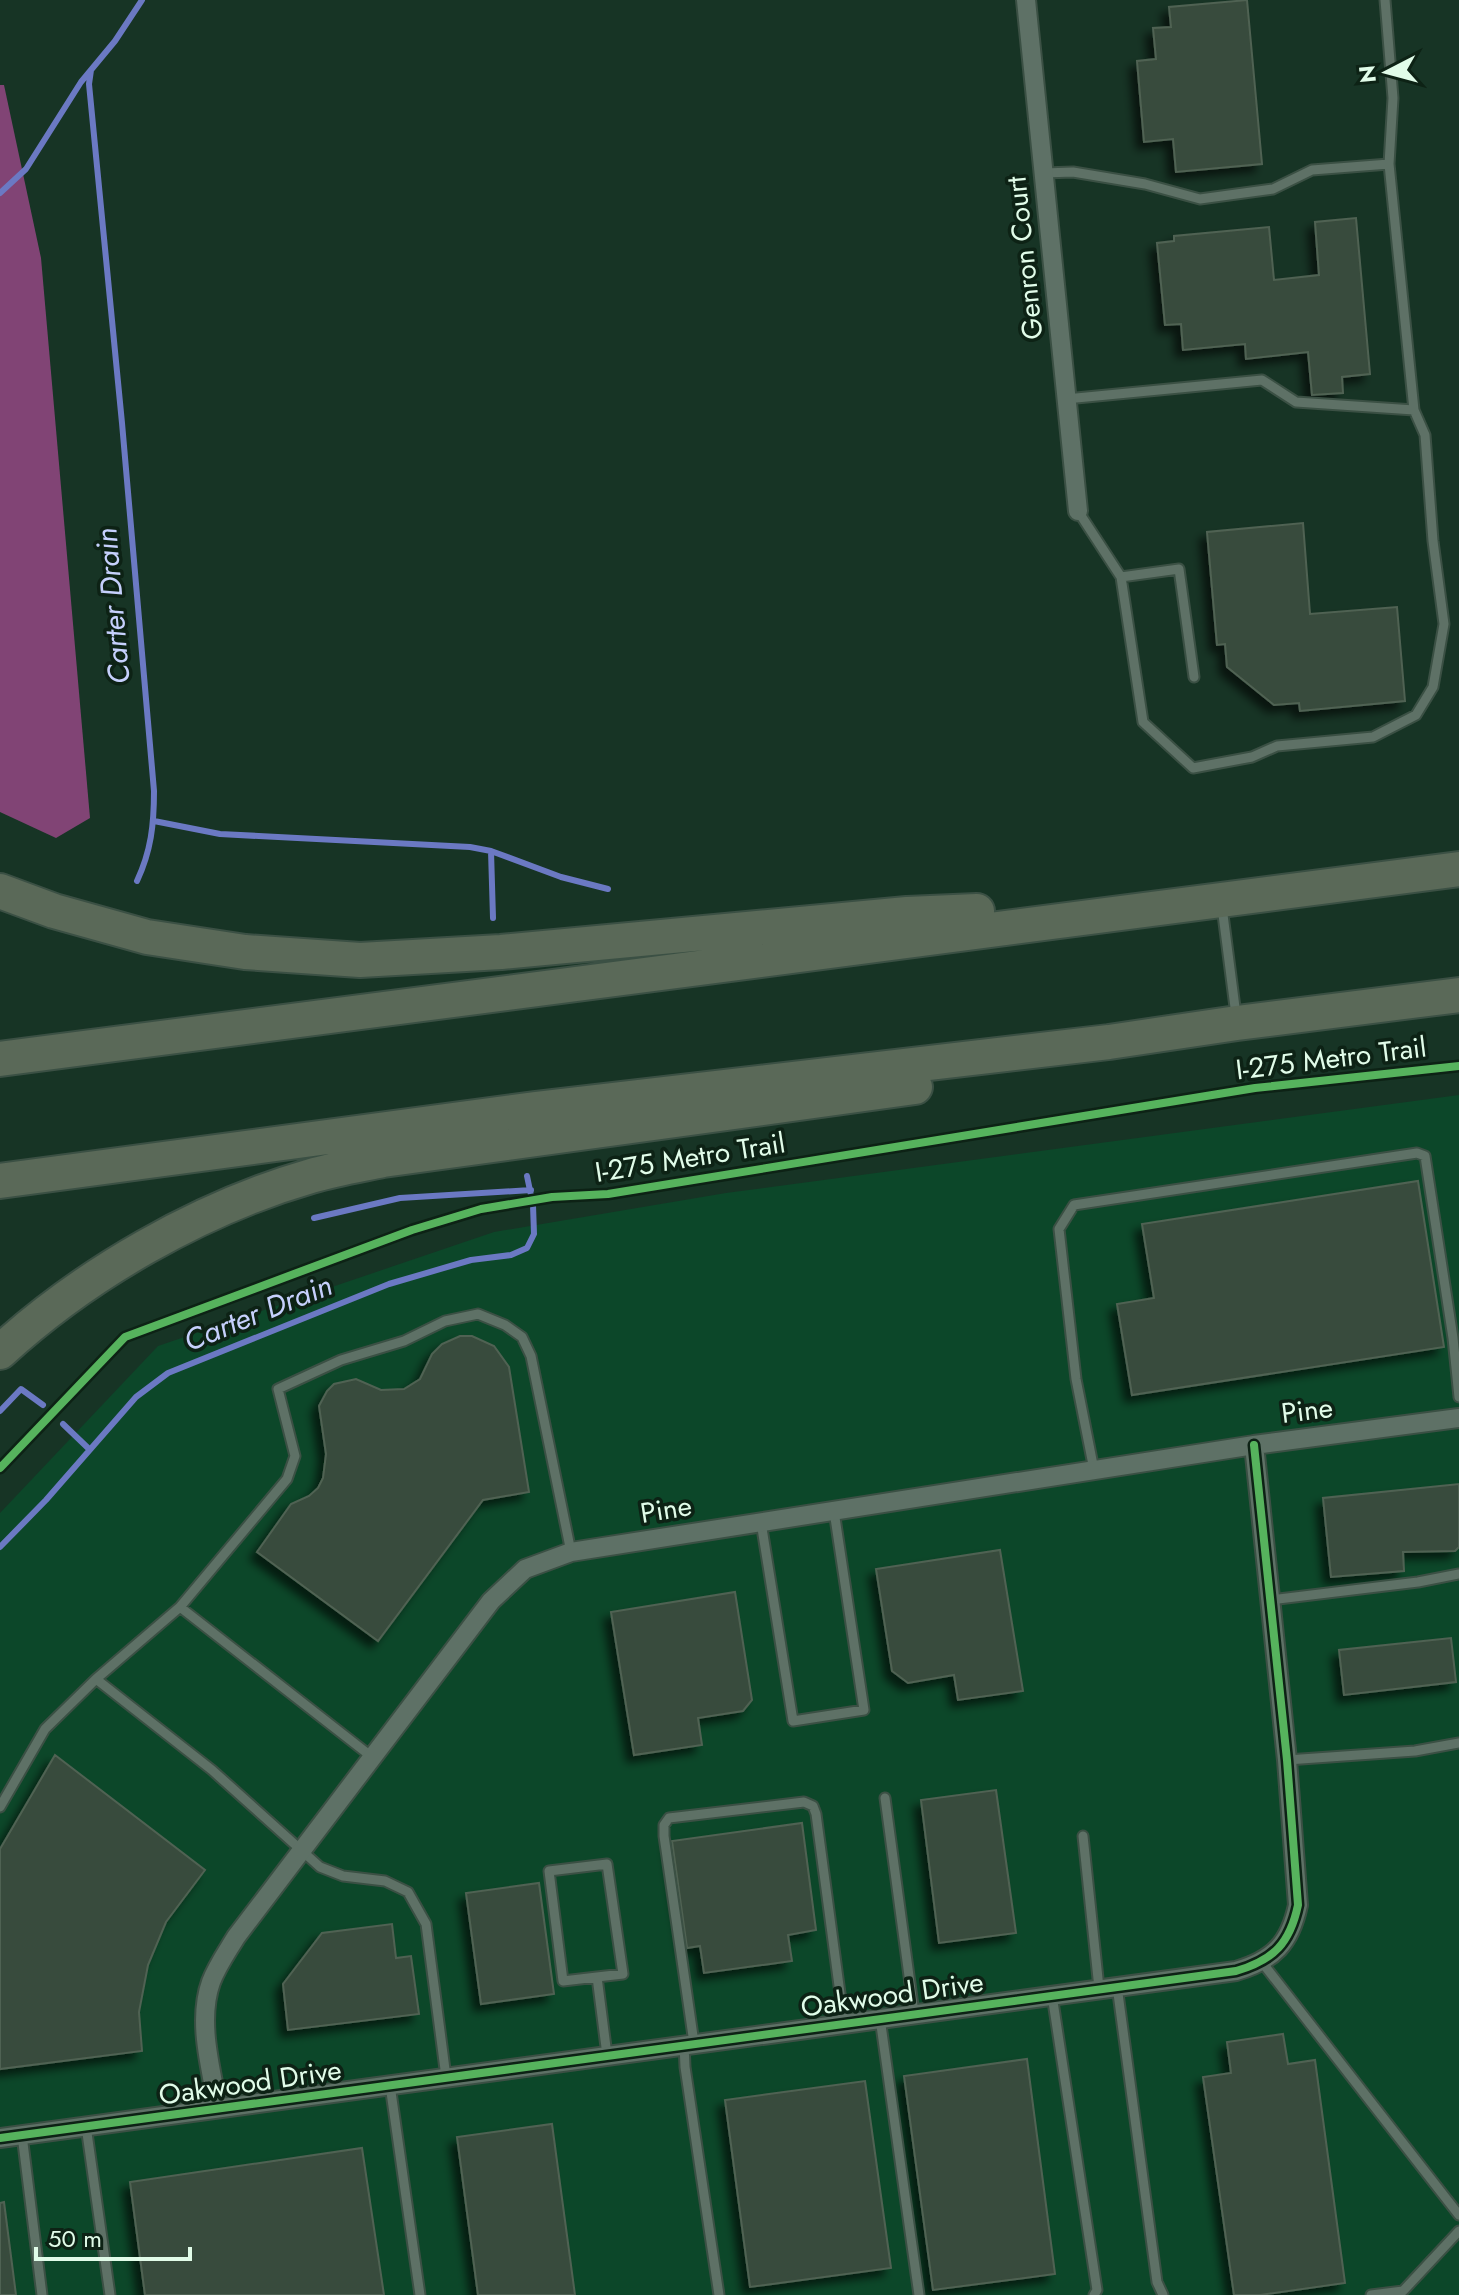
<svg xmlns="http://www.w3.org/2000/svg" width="1459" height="2295" viewBox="0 0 1459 2295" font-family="Jost,sans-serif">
<defs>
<filter id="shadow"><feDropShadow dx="-7" dy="7" stdDeviation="4" flood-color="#0009"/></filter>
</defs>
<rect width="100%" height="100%" fill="#173425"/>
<path fill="#0c4729" d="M1459,1095V2295H0V1513L158,1346L494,1232L726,1193Z"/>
<path fill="#814475" d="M0,85H4L41,258L90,818L56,838L0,812Z"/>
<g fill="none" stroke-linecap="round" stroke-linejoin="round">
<path stroke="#6b79c3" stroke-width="6" d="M91,70L89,84L122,423L154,791C154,825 151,851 137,881
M0,193L26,169L81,82L115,41L142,0
M154,821L220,834L470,847L491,851L561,877L608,889
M491,851L493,918
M314,1218L400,1198L531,1190
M0,1411L21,1389L43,1405
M63,1424L88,1448
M0,1547L46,1500L136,1397L168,1373L389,1284L471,1260L511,1255L527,1248L534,1234L533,1205L527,1176"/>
</g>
<path fill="#394b3c" stroke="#506253" stroke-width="2" filter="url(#shadow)" d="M1247,0L1262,164L1176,172L1173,139L1144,142L1137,61L1156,59L1153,28L1171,27L1169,7Z
M1356,218L1370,374L1342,377L1343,393L1312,395L1308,352L1246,359L1245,344L1183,350L1181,324L1165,325L1157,243L1174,241V236L1269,227L1274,280L1319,275L1315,222Z
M1303,523L1310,614L1397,607L1405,701L1300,711L1299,703L1274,705L1227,667L1225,644L1217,645L1207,532Z
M1418,1181L1444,1347L1132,1395L1117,1304L1154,1298L1142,1224Z
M460,1336H472L494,1346L509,1367L529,1492L483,1500L378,1641L257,1552L291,1504L309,1496L318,1488L323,1478L326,1454L319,1406L327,1391L334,1384L356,1379L381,1390L404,1389L420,1379L432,1354L442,1344Z
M1459,1484V1547L1455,1551L1403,1552L1404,1571L1331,1577L1323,1498Z
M1000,1550L1023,1691L958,1700L954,1675L908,1683L892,1671L876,1569Z
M735,1592L752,1700L743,1711L698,1718L702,1745L634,1755L611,1612Z
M1451,1638L1456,1682L1344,1695L1339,1650Z
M55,1755L205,1870L166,1922L148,1965L139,2012L142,2051L0,2069V1849Z
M996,1790L1016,1933L939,1943L921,1800Z
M802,1823L816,1930L788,1935L792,1961L704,1973L700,1946L687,1948L672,1841Z
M539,1883L554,1994L481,2004L466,1893Z
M392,1924L396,1958L411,1956L419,2014L288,2030L283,1984L322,1933Z
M1283,2034L1288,2064L1315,2060L1345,2283L1260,2295H1234L1203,2077L1231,2073L1227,2042Z
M1027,2059L1055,2274L933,2290L904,2076Z
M865,2081L891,2268L750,2287L725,2100Z
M552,2124L575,2295H478L457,2137Z
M362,2148L384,2295H145L130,2182Z
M4,2202L16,2295H0V2203Z"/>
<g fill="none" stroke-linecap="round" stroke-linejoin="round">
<g stroke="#3b5044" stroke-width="13">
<path id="lane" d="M1385,0L1393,98L1389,164
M1044,173L1073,172L1145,184L1200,199L1273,189L1312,170L1389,164L1414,410
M1066,399L1262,380L1296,402L1414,410L1425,435L1433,541L1444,624L1433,687L1416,715L1373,737L1277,746L1252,757L1193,768L1143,722L1121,577L1078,511
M1121,577L1179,569L1194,677
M1222,907L1236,1015
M1094,1470L1076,1379L1059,1229L1074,1205L1417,1153L1425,1156L1453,1338L1459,1397
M761,1522L793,1721L864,1710L834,1511
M1270,1600L1418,1582L1459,1574
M96,1679L180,1607
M372,1757L180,1607L287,1479L295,1456L278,1389L341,1360L404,1341L445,1321L478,1314L505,1325L522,1337L531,1356L571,1552
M1287,1760L1415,1751L1459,1743
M885,1798L914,2013
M0,1807L45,1729L96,1679L212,1770L320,1867L343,1876L385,1881L408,1892L426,1924L446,2077
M1083,1836L1099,1988
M1261,1961L1459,2215
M597,1977L623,1974L607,1864L549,1871L563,1981L597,1977L607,2055
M1117,1986L1157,2282L1163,2295
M1052,1995L1097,2290L1094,2295
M880,2018L919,2295
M694,2043L664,1836V1825L669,1818L804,1802L813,1806L816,1814L844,2023
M684,2044L685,2067L719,2295
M390,2085L420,2295
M86,2126L110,2295
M22,2135L42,2295
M1371,2295L1403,2291L1459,2231"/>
</g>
<g stroke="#3b5044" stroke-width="22">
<path id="street" d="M1026,0L1078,511
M218,2108C211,2069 197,2021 211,1982C217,1966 227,1952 236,1937L491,1601L525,1569L571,1552L1254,1445L1459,1418
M0,2138L1236,1971C1274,1960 1290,1943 1298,1905L1287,1760L1254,1445"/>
</g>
<g stroke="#3b5044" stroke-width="38">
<path id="highway" d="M0,891L54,911L147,937L245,952L360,960L501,952L907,914L977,911
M0,1059L1459,869
M0,1181L535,1109L1109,1042L1237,1023L1459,995
M0,1352C85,1274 200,1208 311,1176C335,1169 359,1165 383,1160L915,1087"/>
</g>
<use href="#lane" stroke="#5e7166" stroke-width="9"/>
<use href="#street" stroke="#5e7166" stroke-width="18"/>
<use href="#highway" stroke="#5a6958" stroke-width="34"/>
<g stroke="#0d2215" stroke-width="13">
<path id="cycleway" d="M0,1468L125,1337L412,1230L481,1209L552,1197L608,1194L1255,1088L1459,1066
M0,2138L1236,1971C1274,1960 1290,1943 1298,1905L1287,1760L1254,1445"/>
</g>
<use href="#cycleway" stroke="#56b35d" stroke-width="8"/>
</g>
<g text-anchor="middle" stroke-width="7" stroke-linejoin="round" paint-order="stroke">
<g font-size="28" fill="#e1fce9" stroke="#0d2215">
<text transform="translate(1024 258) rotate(-96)" y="10">Genron Court</text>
<text transform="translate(1331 1058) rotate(-7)" y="10">I-275 Metro Trail</text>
<text transform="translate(690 1157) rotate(-9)" y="10">I-275 Metro Trail</text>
<text transform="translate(1307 1410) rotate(-7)" y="10">Pine</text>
<text transform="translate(666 1509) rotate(-9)" y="10">Pine</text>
<text transform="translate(892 1994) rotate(-8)" y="10">Oakwood Drive</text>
<text transform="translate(250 2082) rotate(-8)" y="10">Oakwood Drive</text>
</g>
<g font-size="30" font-style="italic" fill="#c6d0fc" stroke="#0d2215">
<text transform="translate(113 606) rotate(-95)" y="10">Carter Drain</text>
<text transform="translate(258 1313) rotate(-22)" y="10">Carter Drain</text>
</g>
</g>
<g transform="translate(1387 72) rotate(264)" stroke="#0d2215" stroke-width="6" paint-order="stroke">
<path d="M0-6L14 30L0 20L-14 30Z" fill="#e1fce9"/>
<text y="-12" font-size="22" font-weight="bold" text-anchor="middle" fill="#e1fce9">N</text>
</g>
<path d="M36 2247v12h154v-12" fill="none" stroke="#e1fce9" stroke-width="4"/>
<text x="48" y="2247" font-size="24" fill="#e1fce9" stroke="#0d2215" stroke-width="6" paint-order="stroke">50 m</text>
</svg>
